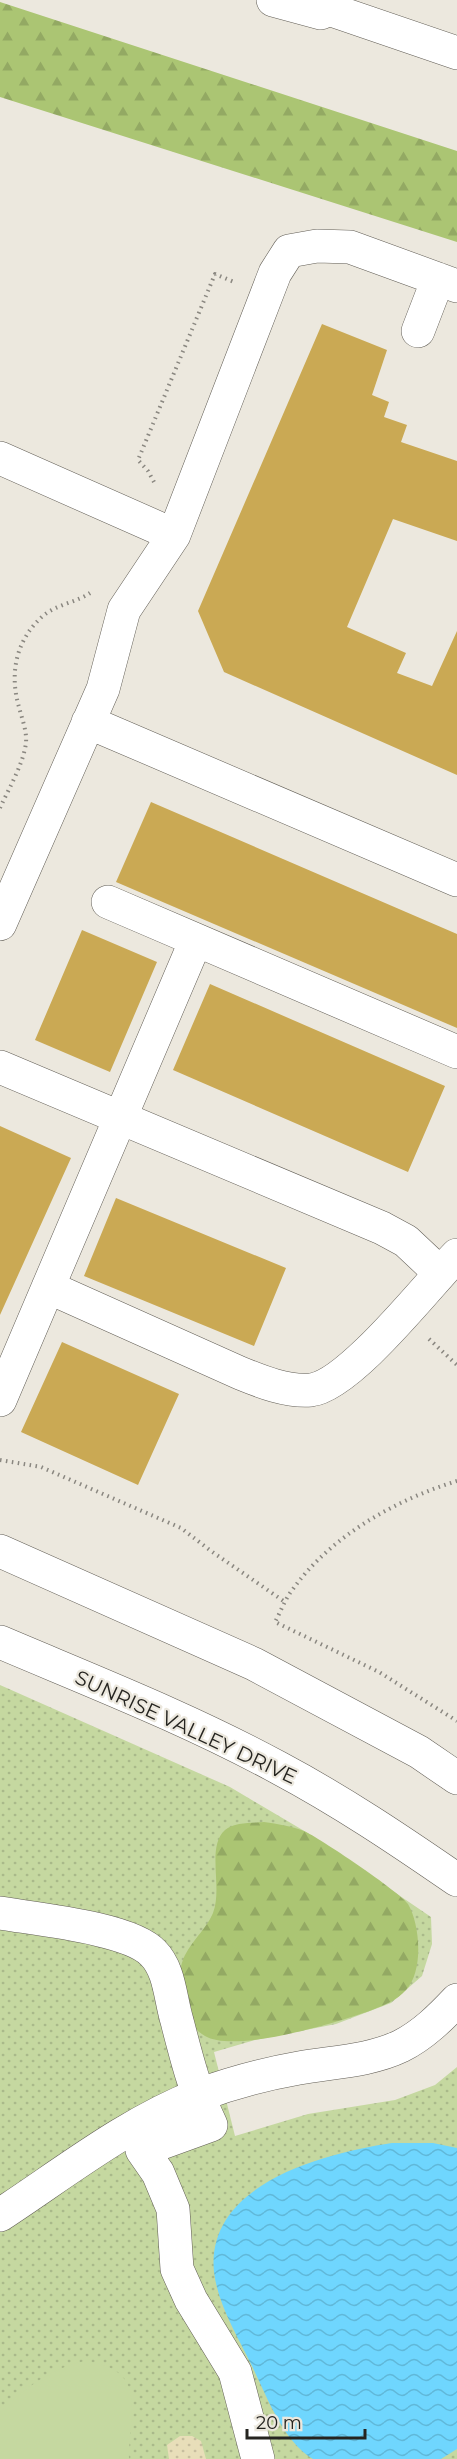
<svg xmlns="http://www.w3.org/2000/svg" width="457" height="2459" viewBox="0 0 457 2459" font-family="Montserrat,sans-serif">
<defs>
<pattern id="grass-dots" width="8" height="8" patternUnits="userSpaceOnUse" patternTransform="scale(1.5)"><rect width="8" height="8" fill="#c5d8a0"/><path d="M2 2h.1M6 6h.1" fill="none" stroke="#a9b98a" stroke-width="1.8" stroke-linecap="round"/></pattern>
<pattern id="forest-firs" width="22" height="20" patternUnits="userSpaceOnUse" patternTransform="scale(1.5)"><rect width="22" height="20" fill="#abc573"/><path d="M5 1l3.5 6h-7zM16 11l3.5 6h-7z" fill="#93a963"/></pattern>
<pattern id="sand-dots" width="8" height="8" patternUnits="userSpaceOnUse" patternTransform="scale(1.5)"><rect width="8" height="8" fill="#e8deb9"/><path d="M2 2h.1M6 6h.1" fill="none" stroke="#c7be9f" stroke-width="1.8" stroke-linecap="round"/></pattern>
<pattern id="water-waves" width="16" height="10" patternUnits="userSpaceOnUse" patternTransform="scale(1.5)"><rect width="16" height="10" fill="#6fd6fe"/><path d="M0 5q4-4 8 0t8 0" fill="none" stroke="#60b8d9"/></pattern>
</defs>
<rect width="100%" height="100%" fill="#ece8de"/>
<path fill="url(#grass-dots)" d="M0,1685L230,1787L306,1832L431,1917L432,1944L422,1976L391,2003L336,2024L255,2040L214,2052L235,2136L308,2114L395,2100L435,2085L457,2067V2459H0Z"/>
<path fill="url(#forest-firs)" d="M0,2L457,151V242L0,97Z
M264,1822C278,1824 291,1826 304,1831C318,1837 400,1892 408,1904C420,1924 424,1971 406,1990C397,2000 385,2005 372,2010C339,2022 235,2054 205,2036C191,2028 189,2017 185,2002C182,1990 179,1980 181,1967C185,1946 205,1932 213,1913C223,1887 206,1847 225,1830C234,1822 253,1823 264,1822Z"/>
<path fill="url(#sand-dots)" d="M180,2436H192L201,2441L206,2459H169L167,2445Z"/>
<path fill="#c5d8a0" d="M85,2361C149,2370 129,2411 129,2459H0V2413C24,2388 52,2368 85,2361Z"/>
<path fill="url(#water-waves)" d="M392,2143H433L457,2148V2449L441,2459H313C282,2440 267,2396 251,2364C237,2335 218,2305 214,2272C205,2183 326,2153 392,2143Z"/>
<path fill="#caa954" d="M322,324L387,350L372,395L389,402L384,417L407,425L401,442L457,461V541L393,519L347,627L406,653L397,673L432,686L457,631V775L224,672L198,611Z
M151,802L457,934V1028L116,882Z
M82,930L157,962L110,1072L35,1040Z
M210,984L445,1086L408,1172L173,1070Z
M0,1126L71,1158L0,1315Z
M116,1198L286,1268L254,1346L84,1276Z
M62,1342L179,1394L138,1485L21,1432Z"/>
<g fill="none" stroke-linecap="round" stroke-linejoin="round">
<g stroke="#625e56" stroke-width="34">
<path id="minor" d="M418,331L438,279
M0,458L174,535L124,610L103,689L0,924
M174,535L275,273L289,251L317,246L350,247L457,286
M88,722L457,880
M108,902L457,1052
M0,1067L382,1228L406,1241L440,1273
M48,1287L240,1373C262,1382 287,1392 311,1390C350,1385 427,1286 457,1255
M0,1400L196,940
M0,1913C35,1919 130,1928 153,1953C170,1970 170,1998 177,2021C186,2056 195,2092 211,2125L142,2150L158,2173L173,2209L177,2269L191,2300L235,2372L258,2459
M0,2215C64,2173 127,2123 199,2095C231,2083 265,2074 299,2068C333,2062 370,2061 401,2046C423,2035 441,2017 457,2000"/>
</g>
<g stroke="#625e56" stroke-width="34">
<path id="major" d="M0,1551L254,1664L419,1752L457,1778
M0,1642C94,1682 189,1719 279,1768C341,1801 399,1840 457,1880"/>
</g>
<g stroke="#625e56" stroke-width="34">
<path id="highway" d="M273,0L321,13
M302,0L457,53"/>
</g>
<path stroke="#8a8780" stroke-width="4" stroke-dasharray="1.5 4.5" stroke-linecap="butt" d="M154,482L148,471L138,460L215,274L234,282
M0,808C9,788 23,765 26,743C27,731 22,719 19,707C9,673 16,639 44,615C58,604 77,602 90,593
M429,1339L457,1365
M0,1460L41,1467L181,1528L211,1551L285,1602
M457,1481C395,1500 331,1536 293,1589C285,1599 281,1611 275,1622L379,1672L457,1721"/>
<use href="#minor" stroke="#fff" stroke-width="33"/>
<use href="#major" stroke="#fff" stroke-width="33"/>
<use href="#highway" stroke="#fff" stroke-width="33"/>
</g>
<g text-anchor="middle" stroke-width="4.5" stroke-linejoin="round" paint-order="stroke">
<g font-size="20" fill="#252420" stroke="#ece8de">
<text transform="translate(186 1727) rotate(25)" y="7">SUNRISE VALLEY DRIVE</text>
</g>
</g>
<path d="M247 2429v9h118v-9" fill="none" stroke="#252420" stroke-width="3"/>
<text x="256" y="2429" font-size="18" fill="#252420" stroke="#ece8de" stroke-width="4.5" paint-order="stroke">20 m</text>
</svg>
